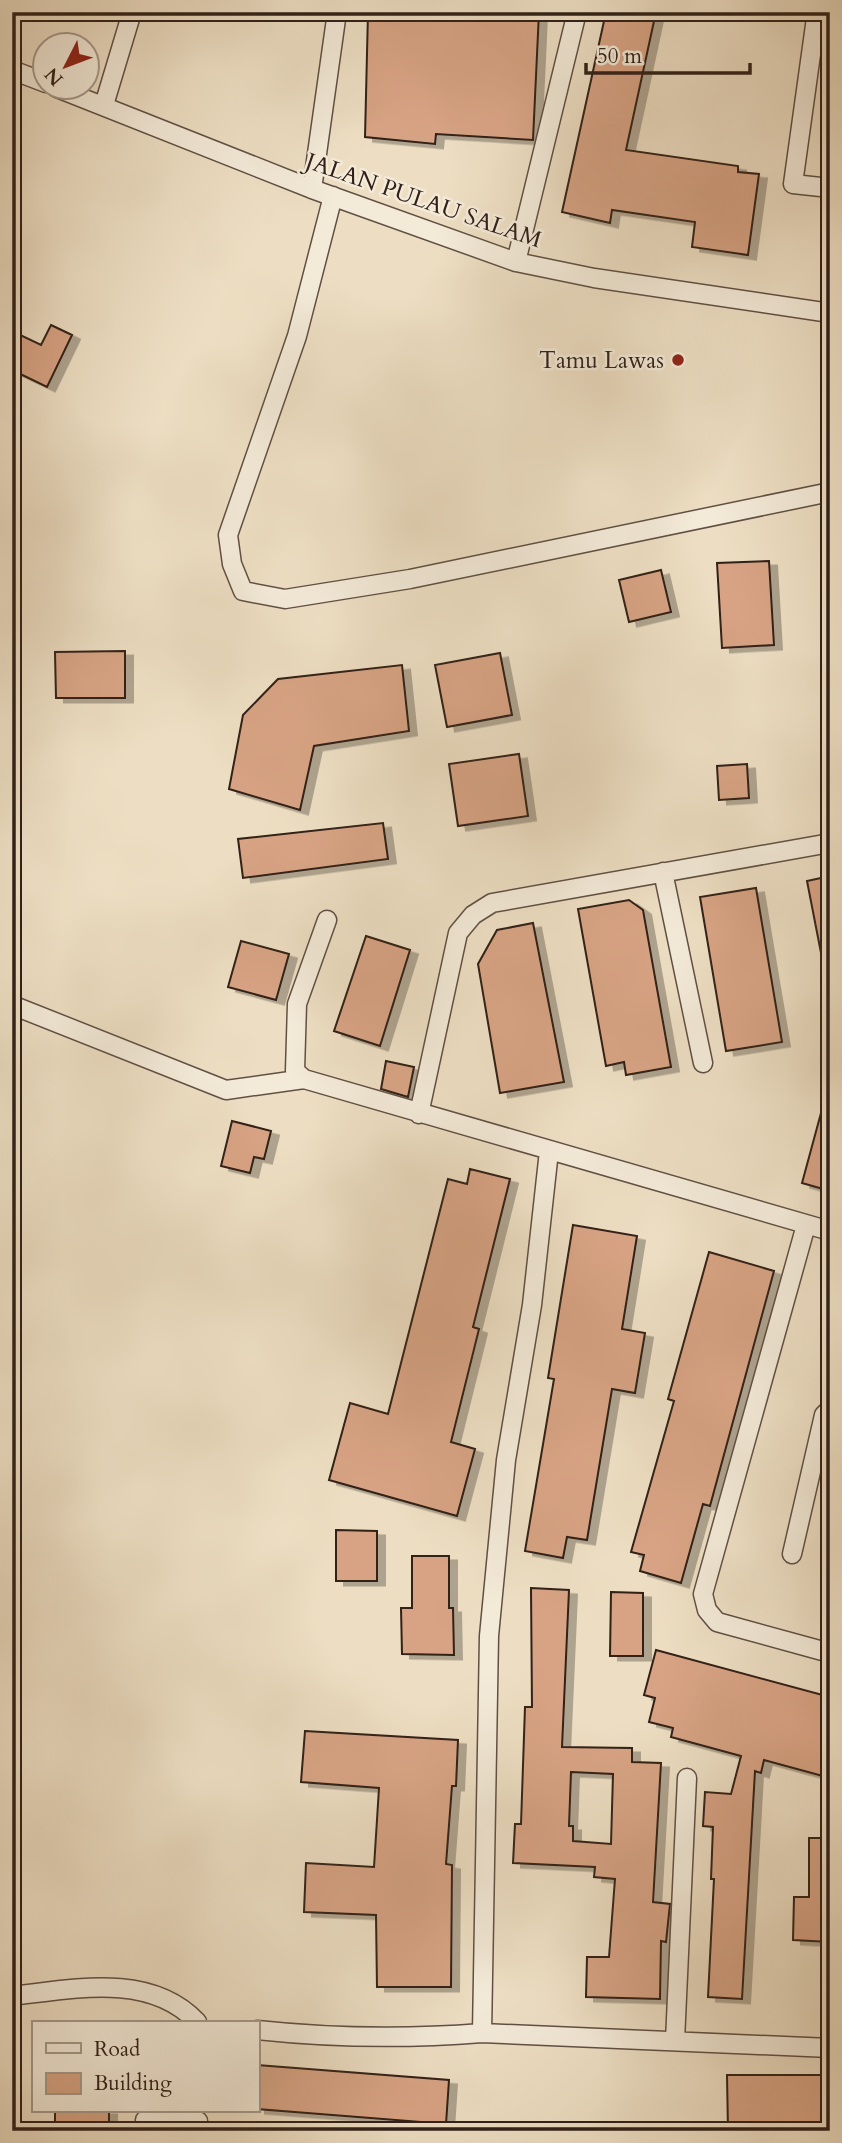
<svg xmlns="http://www.w3.org/2000/svg" width="842" height="2143" viewBox="0 0 842 2143" font-family="Cardo,serif">
<defs>
<filter id="shadow"><feDropShadow dx="8" dy="4.5" stdDeviation="0" flood-color="#0004"/></filter>
</defs>
<rect width="100%" height="100%" fill="#eddec3"/>
<filter id="stains"><feTurbulence type="fractalNoise" baseFrequency=".00286" numOctaves="4"/><feColorMatrix values="0 0 0 0 .2 0 0 0 0 .09 0 0 0 0 .02 0 0 0 .5 -.17"/></filter>
<radialGradient id="worn" r=".72"><stop offset=".6" stop-color="#630" stop-opacity="0"/><stop offset="1" stop-color="#630" stop-opacity=".3"/></radialGradient>
<path fill="#d7a384" stroke="#312019" stroke-width="2" fill-rule="evenodd" filter="url(#shadow)" d="M368,12H539L533,140L436,134L435,144L365,137Z
M606,12H656L626,150L738,166V172L759,174L748,255L692,247L695,222L612,210L610,223L562,212Z
M51,325L72,335L47,387L12,370V331L41,345Z
M769,561L774,645L722,648L717,563Z
M661,570L671,612L629,622L619,580Z
M125,651V698H56L55,652Z
M500,653L512,715L447,727L435,665Z
M402,665L409,731L314,746L300,810L229,789L243,715L278,679Z
M519,754L528,816L458,826L449,764Z
M747,764L749,798L719,800L717,766Z
M383,823L388,859L243,878L238,839Z
M830,876V952L821,953L807,881Z
M756,888L782,1042L726,1051L700,897Z
M629,900L643,910L671,1067L626,1075L624,1062L606,1066L578,909Z
M533,923L564,1082L500,1093L478,964L497,930Z
M366,936L410,950L380,1046L334,1031Z
M241,941L289,954L276,1000L228,987Z
M386,1061L414,1067L408,1097L381,1089Z
M824,1102L830,1103V1191L802,1183Z
M232,1121L271,1131L264,1159L254,1157L250,1173L221,1166Z
M470,1169L510,1179L473,1327L479,1329L451,1442L475,1449L457,1516L329,1480L350,1403L388,1414L448,1179L467,1184Z
M573,1225L637,1236L622,1329L645,1333L635,1393L612,1389L587,1540L567,1537L563,1558L525,1551L554,1379L548,1378Z
M709,1252L774,1271L710,1506L703,1504L681,1583L640,1571L644,1555L631,1552L674,1401L668,1399Z
M336,1530L377,1531V1581H336Z
M412,1556H449V1608H453L454,1655L402,1654L401,1608H412Z
M531,1588L569,1590L562,1747L632,1748V1762L661,1763L653,1902L670,1904L666,1942L661,1941L660,1999L586,1997L587,1957H609L615,1879L594,1877L595,1867L513,1863L515,1824H521L525,1707H532ZM571,1772L613,1774L611,1844L573,1841V1826H569Z
M611,1592L643,1593V1656H610Z
M656,1650L830,1697V1778L764,1760L761,1773L755,1771L742,1999L708,1997L714,1879H711L713,1827L703,1826L705,1792L731,1794L741,1756L671,1737L673,1728L649,1722L655,1698L644,1695Z
M305,1731L458,1740L456,1786H452L446,1864L452,1865L451,1987H377L376,1915L304,1912L306,1863L374,1867L379,1788L301,1782Z
M809,1838H830V1942L793,1940L794,1897H809Z
M257,2065L449,2080L446,2124L257,2109Z
M727,2075H830V2131H728Z
M55,2110H109V2131H55Z"/>
<g fill="none" stroke-linecap="round" stroke-linejoin="round">
<g stroke="#605044" stroke-width="21">
<path id="minor" d="M830,21L816,18L793,184L830,188
M12,70L46,83
M57,88L312,189L516,262L594,278L830,313
M104,105L132,12
M312,189L337,12
M333,196L297,336L228,535L232,564L243,591L285,599L410,579L830,492
M516,262L577,12
M663,872L703,1063
M327,920L297,1004L295,1071L304,1079L830,1231
M12,1005L226,1090L304,1079
M419,1114L458,933L473,915L492,903L830,843
M549,1151L532,1305L506,1460L489,1636L482,2033L830,2048
M806,1225L703,1594L707,1610L717,1622L830,1653
M792,1554L824,1415L830,1409
M12,1996C73,1989 150,1972 197,2022
M257,2030C332,2038 407,2039 482,2033
M675,2041L687,1778
M145,2120L198,2121"/>
</g>
<use href="#minor" stroke="#f3ead8" stroke-width="18"/>
</g>
<circle fill="#8f2418" stroke="#f3ead8" stroke-width="2.5" cx="678" cy="360" r="7"/>
<g text-anchor="middle" stroke-width="5" stroke-linejoin="round" paint-order="stroke">
<g font-size="23" fill="#312019" stroke="#f3ead8">
<text transform="translate(424 200) rotate(19)" y="8">JALAN PULAU SALAM</text>
</g>
<g font-size="23" fill="#312019" stroke="#f3ead8" text-anchor="end">
<text x="664" y="368">Tamu Lawas</text>
</g>
</g>
<rect width="842" height="2143" fill="none" stroke="#eddec3" stroke-width="42"/>
<rect x="14" y="14" width="814" height="2115" fill="none" stroke="#312019" stroke-width="3.5"/>
<rect x="21" y="21" width="800" height="2101" fill="none" stroke="#312019" stroke-width="2"/>
<rect x="32" y="2021" width="228" height="91" fill="#f3ead8" stroke="#a5998c" stroke-width="2"/>
<rect x="46" y="2043" width="35" height="10" fill="#f3ead8" stroke="#a5998c" stroke-width="2"/>
<text x="94" y="2056" font-size="21" fill="#312019">Road</text>
<rect x="46" y="2073" width="35" height="21" fill="#d7a384" stroke="#a5998c" stroke-width="2"/>
<text x="94" y="2090" font-size="21" fill="#312019">Building</text>
<g transform="translate(66 66) rotate(228)"><circle r="33" fill="#f3ead8" stroke="#a5998c" stroke-width="2"/>
<path d="M0-5L12 26L0 18L-12 26Z" fill="#8f2418"/>
<text y="-10" font-size="19" font-weight="bold" text-anchor="middle" fill="#312019">N</text>
</g>
<path d="M586 63v10h164v-10" fill="none" stroke="#312019" stroke-width="3.5"/>
<text x="597" y="63" font-size="21" fill="#312019" stroke="#f3ead8" stroke-width="5" paint-order="stroke">50 m</text>
<rect width="100%" height="100%" filter="url(#stains)"/>
<rect width="100%" height="100%" fill="url(#worn)"/>
</svg>
